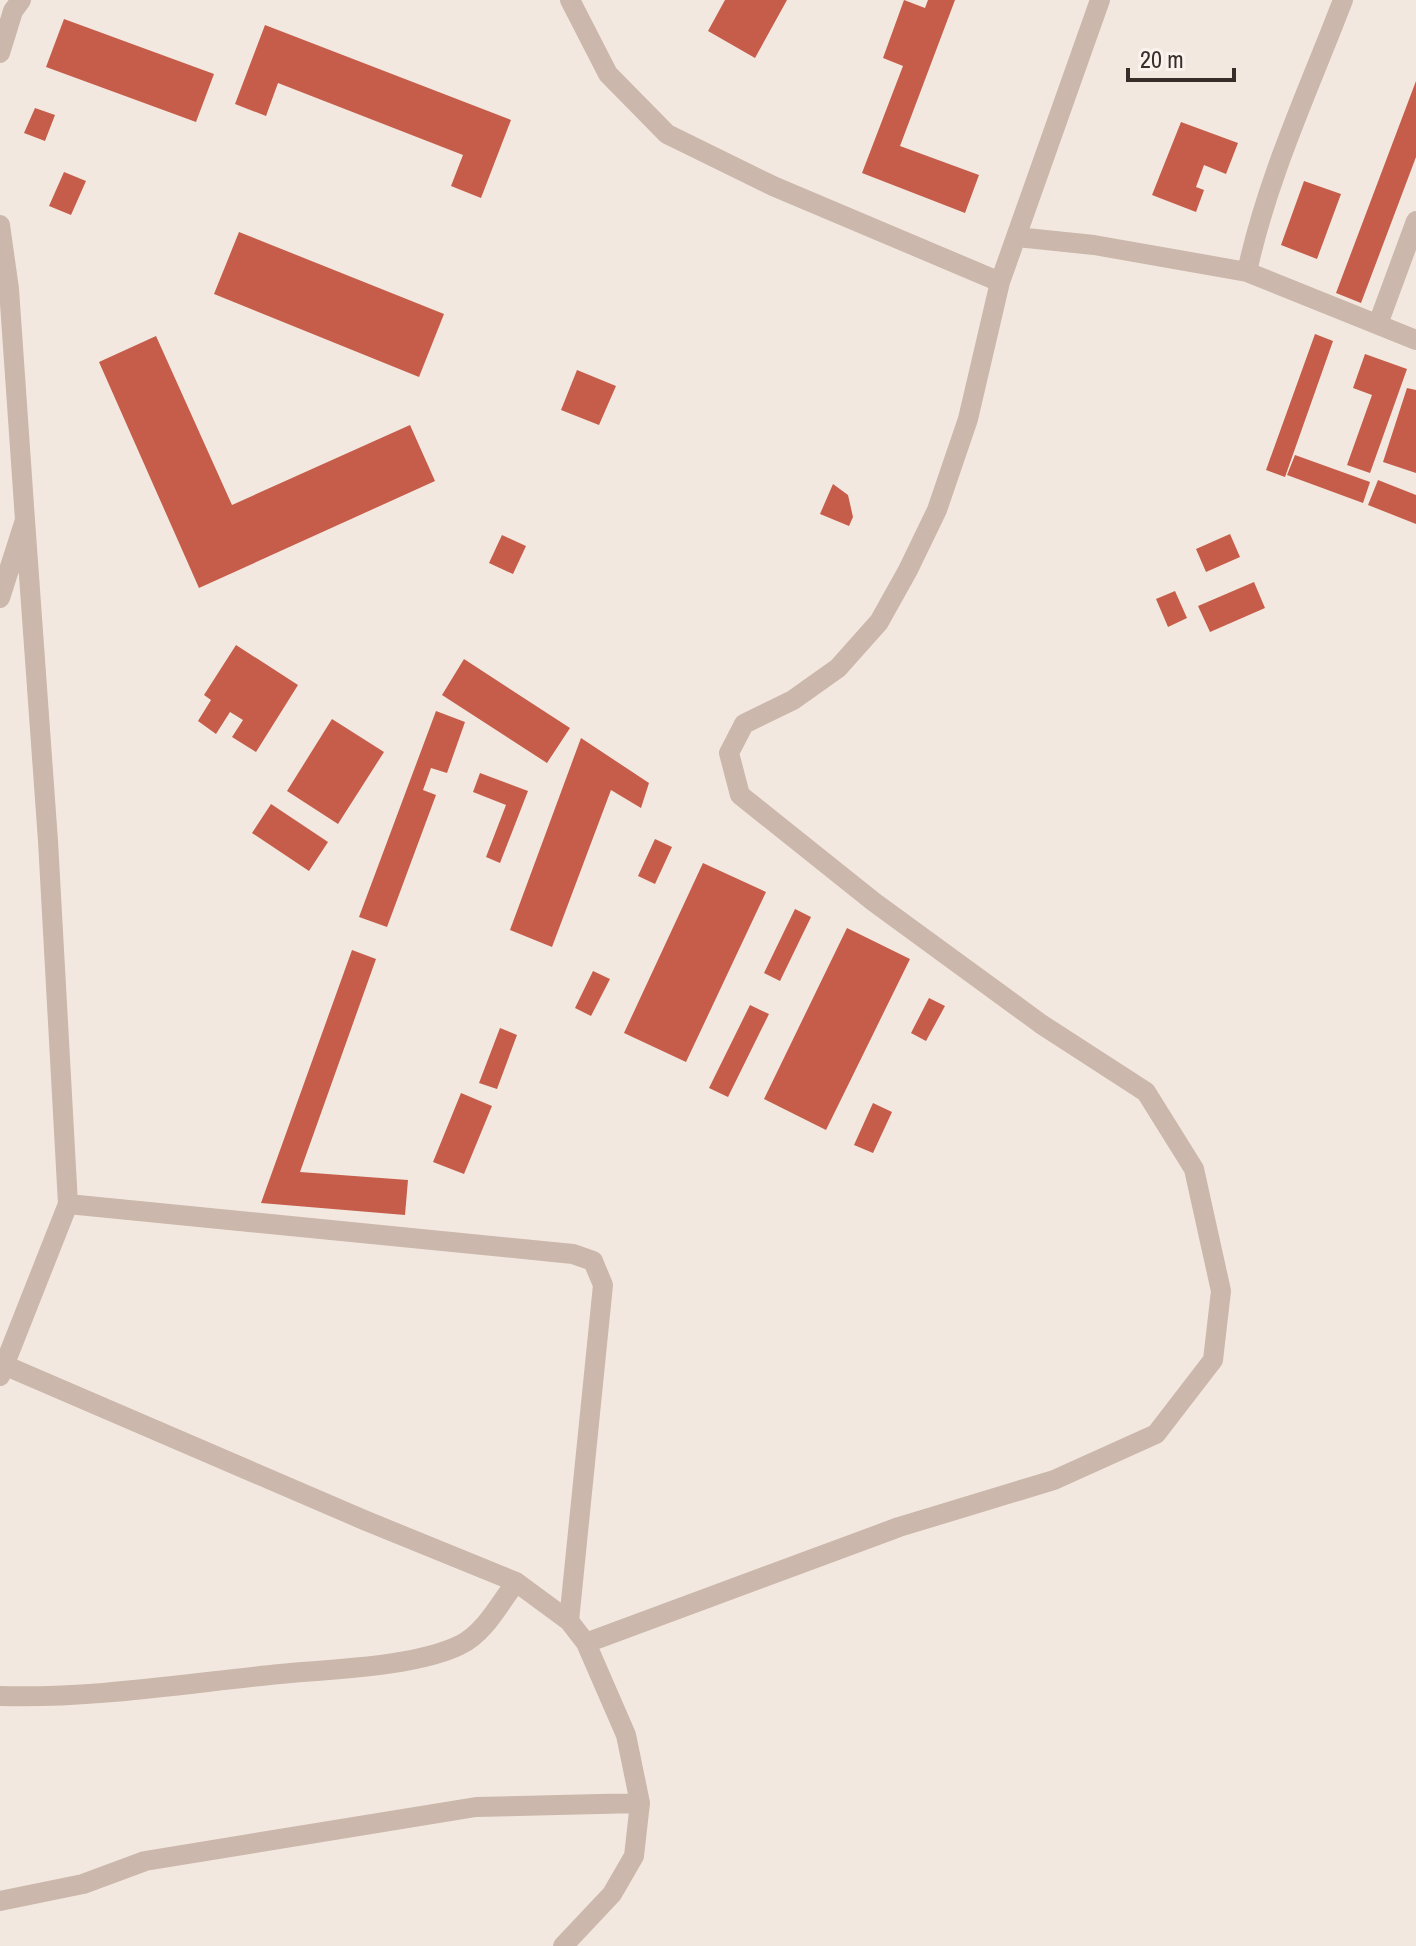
<svg xmlns="http://www.w3.org/2000/svg" width="1416" height="1946" viewBox="0 0 1416 1946" font-family="'Archivo Narrow',sans-serif">
<rect width="100%" height="100%" fill="#f3e8df"/>
<path fill="#c65d4a" d="M725,0H787L755,58L708,31Z
M904,0L925,8L928,0H955L900,146L979,175L965,213L862,173L903,66L883,58Z
M64,19L214,74L196,122L46,67Z
M265,25L511,120L481,198L451,186L463,155L278,83L266,116L235,104Z
M1416,81V157L1361,303L1336,293Z
M35,108L55,115L45,141L24,133Z
M1181,122L1238,143L1226,174L1204,165L1196,187L1204,190L1196,212L1152,195Z
M64,172L86,181L71,215L49,206Z
M1304,181L1341,194L1317,259L1281,245Z
M239,232L444,314L419,377L214,294Z
M1315,334L1333,341L1285,477L1266,470Z
M156,336L232,505L410,425L435,481L199,588L99,362Z
M1365,354L1407,369L1370,473L1347,465L1372,395L1353,388Z
M577,370L616,386L599,425L561,410Z
M1407,388L1416,390V473L1383,462Z
M1295,455L1370,482L1363,503L1287,475Z
M1378,480L1416,495V524L1368,505Z
M833,484L848,495L853,517L849,526L820,514Z
M1230,534L1240,557L1206,572L1196,549Z
M502,535L526,546L513,574L489,563Z
M1254,582L1265,608L1210,632L1198,606Z
M1175,591L1187,618L1168,627L1156,599Z
M236,645L298,685L256,752L232,737L243,720L230,712L216,734L198,721L211,700L204,695Z
M464,659L570,728L547,763L442,695Z
M436,711L465,722L447,773L431,768L423,790L436,795L387,927L359,917Z
M332,719L384,752L338,824L287,791Z
M581,738L649,783L641,808L611,790L552,947L510,930Z
M480,773L528,791L500,863L486,857L506,805L473,792Z
M271,804L328,842L309,871L252,833Z
M655,839L672,847L655,884L638,876Z
M703,863L766,892L686,1062L624,1033Z
M795,909L811,917L780,981L764,973Z
M847,928L910,959L826,1130L764,1099Z
M352,950L376,959L300,1172L408,1180L405,1215L261,1203Z
M593,971L610,979L591,1016L575,1008Z
M929,998L945,1006L926,1041L911,1033Z
M750,1005L769,1014L728,1097L709,1088Z
M500,1028L517,1035L497,1089L479,1083Z
M461,1093L492,1106L464,1174L433,1162Z
M873,1103L892,1112L873,1153L854,1145Z"/>
<g fill="none" stroke-linecap="round" stroke-linejoin="round">
<path stroke="#cbb7ab" stroke-width="20" d="M570,0L608,74L667,134L773,186L1000,282
M0,53L13,11L21,0
M0,225L9,289L25,520L0,598
M1016,237L1094,245L1247,272L1416,340
M1247,272C1267,178 1309,89 1343,0
M1378,324L1416,221
M68,1204L573,1254L593,1261L603,1285L569,1621
M4,1365L364,1520L516,1582L569,1621L586,1643L626,1735L640,1803L634,1856L612,1894L563,1946
M0,1376L68,1204L48,841L25,520
M586,1643L899,1527L1054,1480L1156,1434L1213,1360L1221,1291L1194,1169L1146,1092L1041,1024L874,902L740,795L729,753L744,724L793,700L838,668L879,622L908,570L937,510L968,419L1000,282L1100,0
M0,1696C92,1699 188,1683 280,1674C330,1669 415,1667 460,1645C484,1634 500,1603 516,1582
M0,1901L83,1884L145,1861L476,1807L640,1803"/>
</g>
<path d="M1128 68v12h106v-12" fill="none" stroke="#392d2a" stroke-width="4"/>
<text x="1140" y="68" font-size="24" fill="#392d2a" stroke="#faf2ec" stroke-width="6" paint-order="stroke">20 m</text>
</svg>
